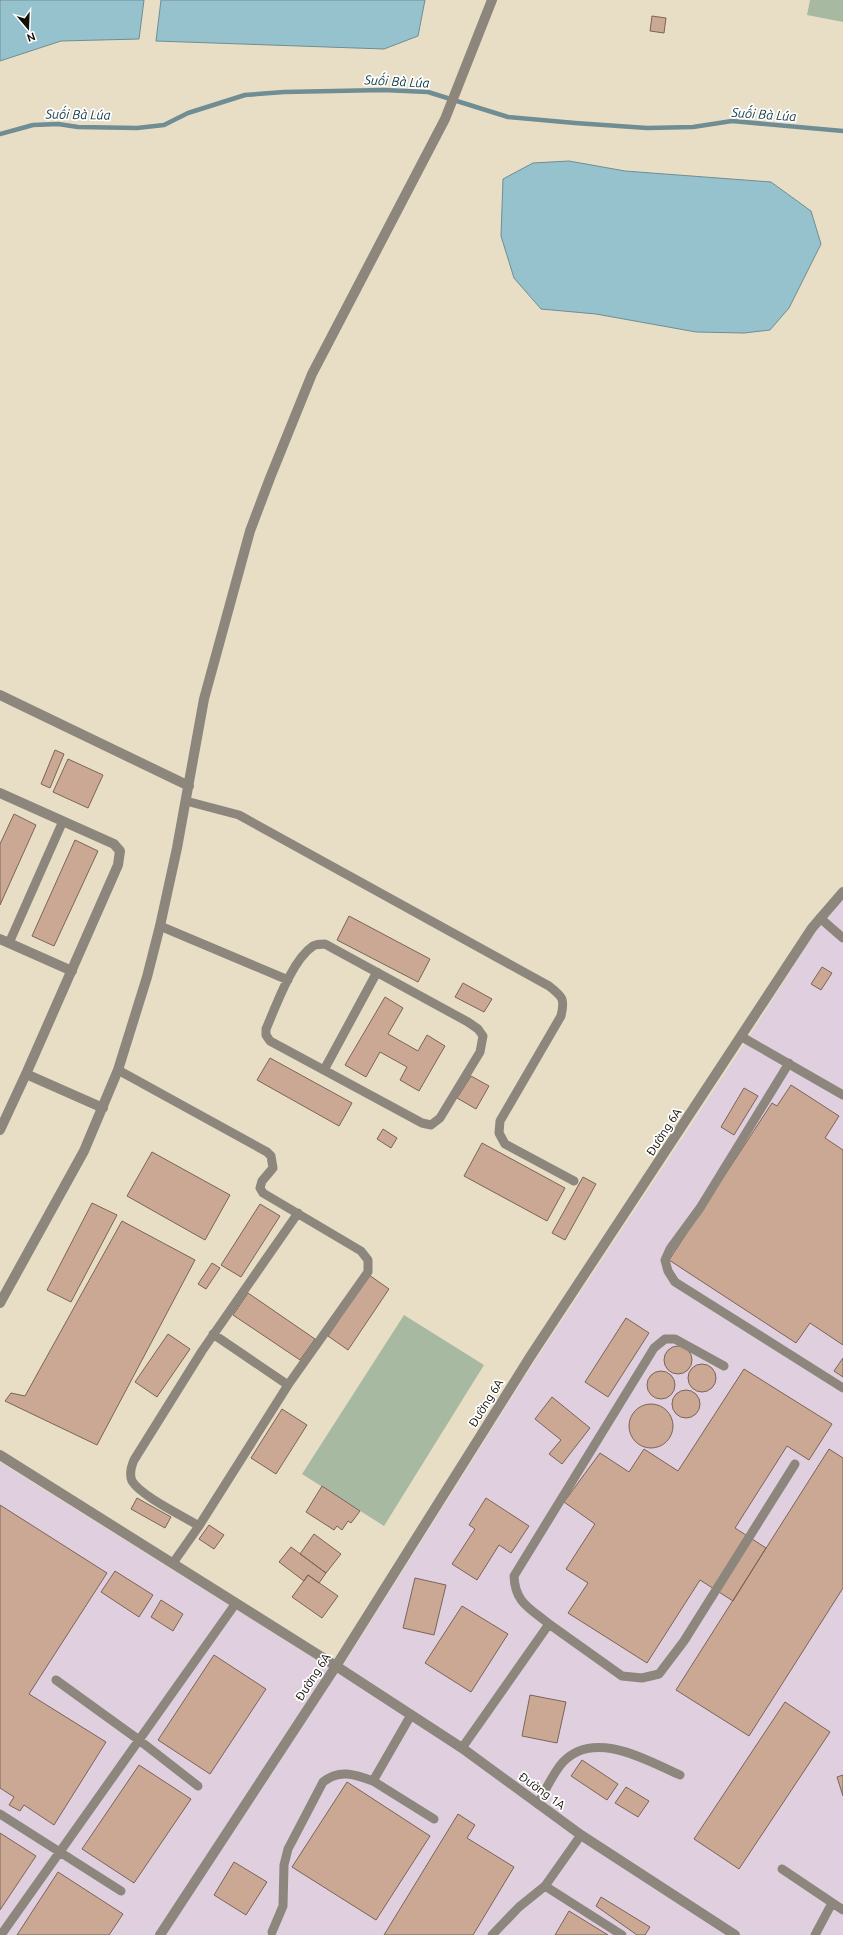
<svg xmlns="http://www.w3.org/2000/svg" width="843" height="1935" viewBox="0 0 843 1935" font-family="Ubuntu,sans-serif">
<rect width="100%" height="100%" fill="#e8dec6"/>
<path fill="#e0cfdf" d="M843,899V1935H0V1462L328,1667L344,1664L531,1367L749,1037L817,929Z"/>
<path fill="#a7baa1" d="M810,0H843V22L807,15Z
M404,1315L484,1365L384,1526L302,1474Z"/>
<path fill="#96c2ce" stroke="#6f8d92" d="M0,0H144L139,39L61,41L0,61Z
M161,0H425L418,36L384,49L156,41Z
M569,161L625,171L771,182L811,211L821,244L789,308L770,330L744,333L696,332L596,314L541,309L514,278L501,236L503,179L533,163Z"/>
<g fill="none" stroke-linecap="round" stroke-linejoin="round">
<path stroke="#6f8d92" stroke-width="4.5" d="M0,134L33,125L58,124L78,127L137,128L164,125L188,113L245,95L284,92L383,90L428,92L508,117L575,123L647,128L693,127L732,121L843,131"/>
</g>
<path fill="#cba894" stroke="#7a6458" d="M652,16L666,18L664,33L650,31Z
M55,750L64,754L50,788L41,784Z
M68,759L103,775L88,808L53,792Z
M14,814L36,825L0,905V844Z
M75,840L98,851L54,946L32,936Z
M349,916L430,959L418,982L337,940Z
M822,967L832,973L821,990L811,984Z
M463,983L492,999L484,1012L455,997Z
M385,997L403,1008L388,1034L418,1051L427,1035L445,1046L419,1091L400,1080L407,1067L380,1052L366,1077L345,1065Z
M270,1058L352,1103L339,1126L257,1080Z
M471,1076L489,1086L476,1109L457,1098Z
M791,1085L839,1116L825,1138L843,1150V1345L810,1323L796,1343L669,1260L772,1103L777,1106Z
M744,1088L758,1096L734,1135L721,1127Z
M383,1129L397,1138L391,1148L377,1139Z
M482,1143L565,1188L547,1221L464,1176Z
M152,1152L230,1195L205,1240L127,1196Z
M583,1177L596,1184L565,1240L552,1233Z
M92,1203L117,1215L71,1302L47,1290Z
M260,1204L280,1216L241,1277L221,1265Z
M122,1221L195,1260L97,1445L5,1401L11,1393L25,1396Z
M212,1263L220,1268L206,1289L198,1284Z
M369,1275L389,1289L348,1350L328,1336Z
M248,1293L315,1339L300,1360L233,1315Z
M626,1318L649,1333L608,1397L585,1382Z
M168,1334L190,1349L157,1397L135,1382Z
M664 1360a14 14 0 1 1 28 0a14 14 0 1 1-28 0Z
M843,1358V1377L834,1371Z
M688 1378a14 14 0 1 1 28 0a14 14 0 1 1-28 0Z
M744,1369L832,1424L809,1460L787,1446L735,1528L766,1548L733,1601L700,1580L647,1663L568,1613L588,1583L566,1569L595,1524L564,1502L600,1453L629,1472L644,1449L678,1471Z
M647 1385a14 14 0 1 1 28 0a14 14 0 1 1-28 0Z
M672 1404a14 14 0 1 1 28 0a14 14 0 1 1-28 0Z
M552,1397L590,1428L562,1464L549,1454L561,1440L535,1419Z
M629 1426a22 22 0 1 1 44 0a22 22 0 1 1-44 0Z
M282,1409L307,1425L276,1474L251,1458Z
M829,1449L843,1458V1588L749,1736L676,1690Z
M322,1486L360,1511L351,1523L348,1521L342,1530L337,1526L334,1530L306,1512Z
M137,1498L171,1517L165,1528L131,1509Z
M486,1498L529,1526L511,1553L499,1545L477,1580L452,1564L475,1529L469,1525Z
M0,1505L107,1573L29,1694L106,1742L54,1825L24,1805L20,1811L9,1805L14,1797L0,1788Z
M209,1525L224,1535L214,1549L199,1539Z
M314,1534L341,1554L326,1573L300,1554Z
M291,1547L326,1573L319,1583L308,1575L304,1581L279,1562Z
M115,1571L153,1595L139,1617L101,1592Z
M308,1575L338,1596L322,1618L292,1597Z
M415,1578L446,1585L434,1635L403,1628Z
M161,1600L183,1614L173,1631L151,1617Z
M462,1606L508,1634L471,1692L425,1663Z
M214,1655L266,1689L210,1774L158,1740Z
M530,1695L566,1702L557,1743L522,1736Z
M785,1702L830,1732L739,1869L694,1839Z
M582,1760L618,1784L607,1800L571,1776Z
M139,1765L191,1799L134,1883L82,1849Z
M843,1775V1796L837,1777Z
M347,1782L430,1836L376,1920L292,1867Z
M626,1787L649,1801L638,1817L615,1803Z
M458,1814L475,1825L467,1838L514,1867L473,1935H384Z
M0,1833L36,1856L0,1910Z
M234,1862L267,1882L246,1915L214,1895Z
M58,1872L123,1914L109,1935H17Z
M601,1897L650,1927L645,1935H637L596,1906Z
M569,1911L608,1935H555Z"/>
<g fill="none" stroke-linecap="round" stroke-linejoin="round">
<path stroke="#8c867d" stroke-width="9" d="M186,801L239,815L549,986C563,997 565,999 561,1016L500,1121L499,1133L505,1144L574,1181
M820,918L843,938
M160,926L288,980
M9,943L63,821
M325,944L468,1022L478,1029L483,1036L480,1052L440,1118L431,1125L422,1123L270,1041L266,1035V1029C276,1006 292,960 313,946C317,944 321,944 325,944Z
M742,1037L843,1095
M789,1063L700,1208L670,1249L665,1260L668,1271L675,1282L843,1388
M118,1070L267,1152L271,1156L273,1168L262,1181L260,1188L263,1193L361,1251L368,1260V1272L288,1385L199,1526L173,1563
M324,1070L377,972
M213,1334L288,1385
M199,1526C183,1516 141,1496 132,1481C129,1474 131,1467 134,1460L202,1351L298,1213
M549,1624C530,1608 515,1603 514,1576L654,1348L665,1339H675L724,1366
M56,1680L139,1740L198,1786
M411,1715L373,1781L434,1819
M462,1748L549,1624L622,1676L642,1678L659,1674L684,1641L795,1464
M538,1804C545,1791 553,1773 563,1762C594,1729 646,1760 680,1775
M0,1814L121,1891
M782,1869L843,1910
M545,1886L622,1935
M272,1932L283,1906L284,1865L288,1849L323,1782C339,1769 354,1774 373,1781
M1,1935L236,1603
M492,1935L519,1907L545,1886L581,1835
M815,1935L832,1903"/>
<path stroke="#8c867d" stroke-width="10" d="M0,695L189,786
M0,793L114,844L120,851L118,865L26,1074L0,1130
M0,939L72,971
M26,1074L103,1108
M0,1303L84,1151L118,1070L147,977L160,926L177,848L204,699L250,531L270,478L312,374L445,119L492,0
M0,1455L336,1666L462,1748L581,1835L735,1935
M160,1935L336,1666L530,1357L812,928L843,892"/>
</g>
<g text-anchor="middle" stroke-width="3.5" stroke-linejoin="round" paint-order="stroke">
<g font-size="12" fill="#131007" stroke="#fff">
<text transform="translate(664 1132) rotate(-57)" y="4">Đường 6A</text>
<text transform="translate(486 1403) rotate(-58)" y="4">Đường 6A</text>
<text transform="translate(313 1677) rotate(-57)" y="4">Đường 6A</text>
<text transform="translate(542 1791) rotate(36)" y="4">Đường 1A</text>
</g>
<g font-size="13" font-style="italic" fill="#123b45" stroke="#fff">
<text transform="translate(397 81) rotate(3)" y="5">Suối Bà Lúa</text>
<text transform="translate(78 114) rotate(1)" y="5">Suối Bà Lúa</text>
<text transform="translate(764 114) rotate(4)" y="5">Suối Bà Lúa</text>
</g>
</g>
<g transform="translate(28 28) rotate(161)" stroke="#ffffff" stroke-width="3" paint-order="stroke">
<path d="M0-3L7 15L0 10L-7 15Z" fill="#131007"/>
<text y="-6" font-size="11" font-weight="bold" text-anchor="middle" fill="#131007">N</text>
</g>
</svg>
